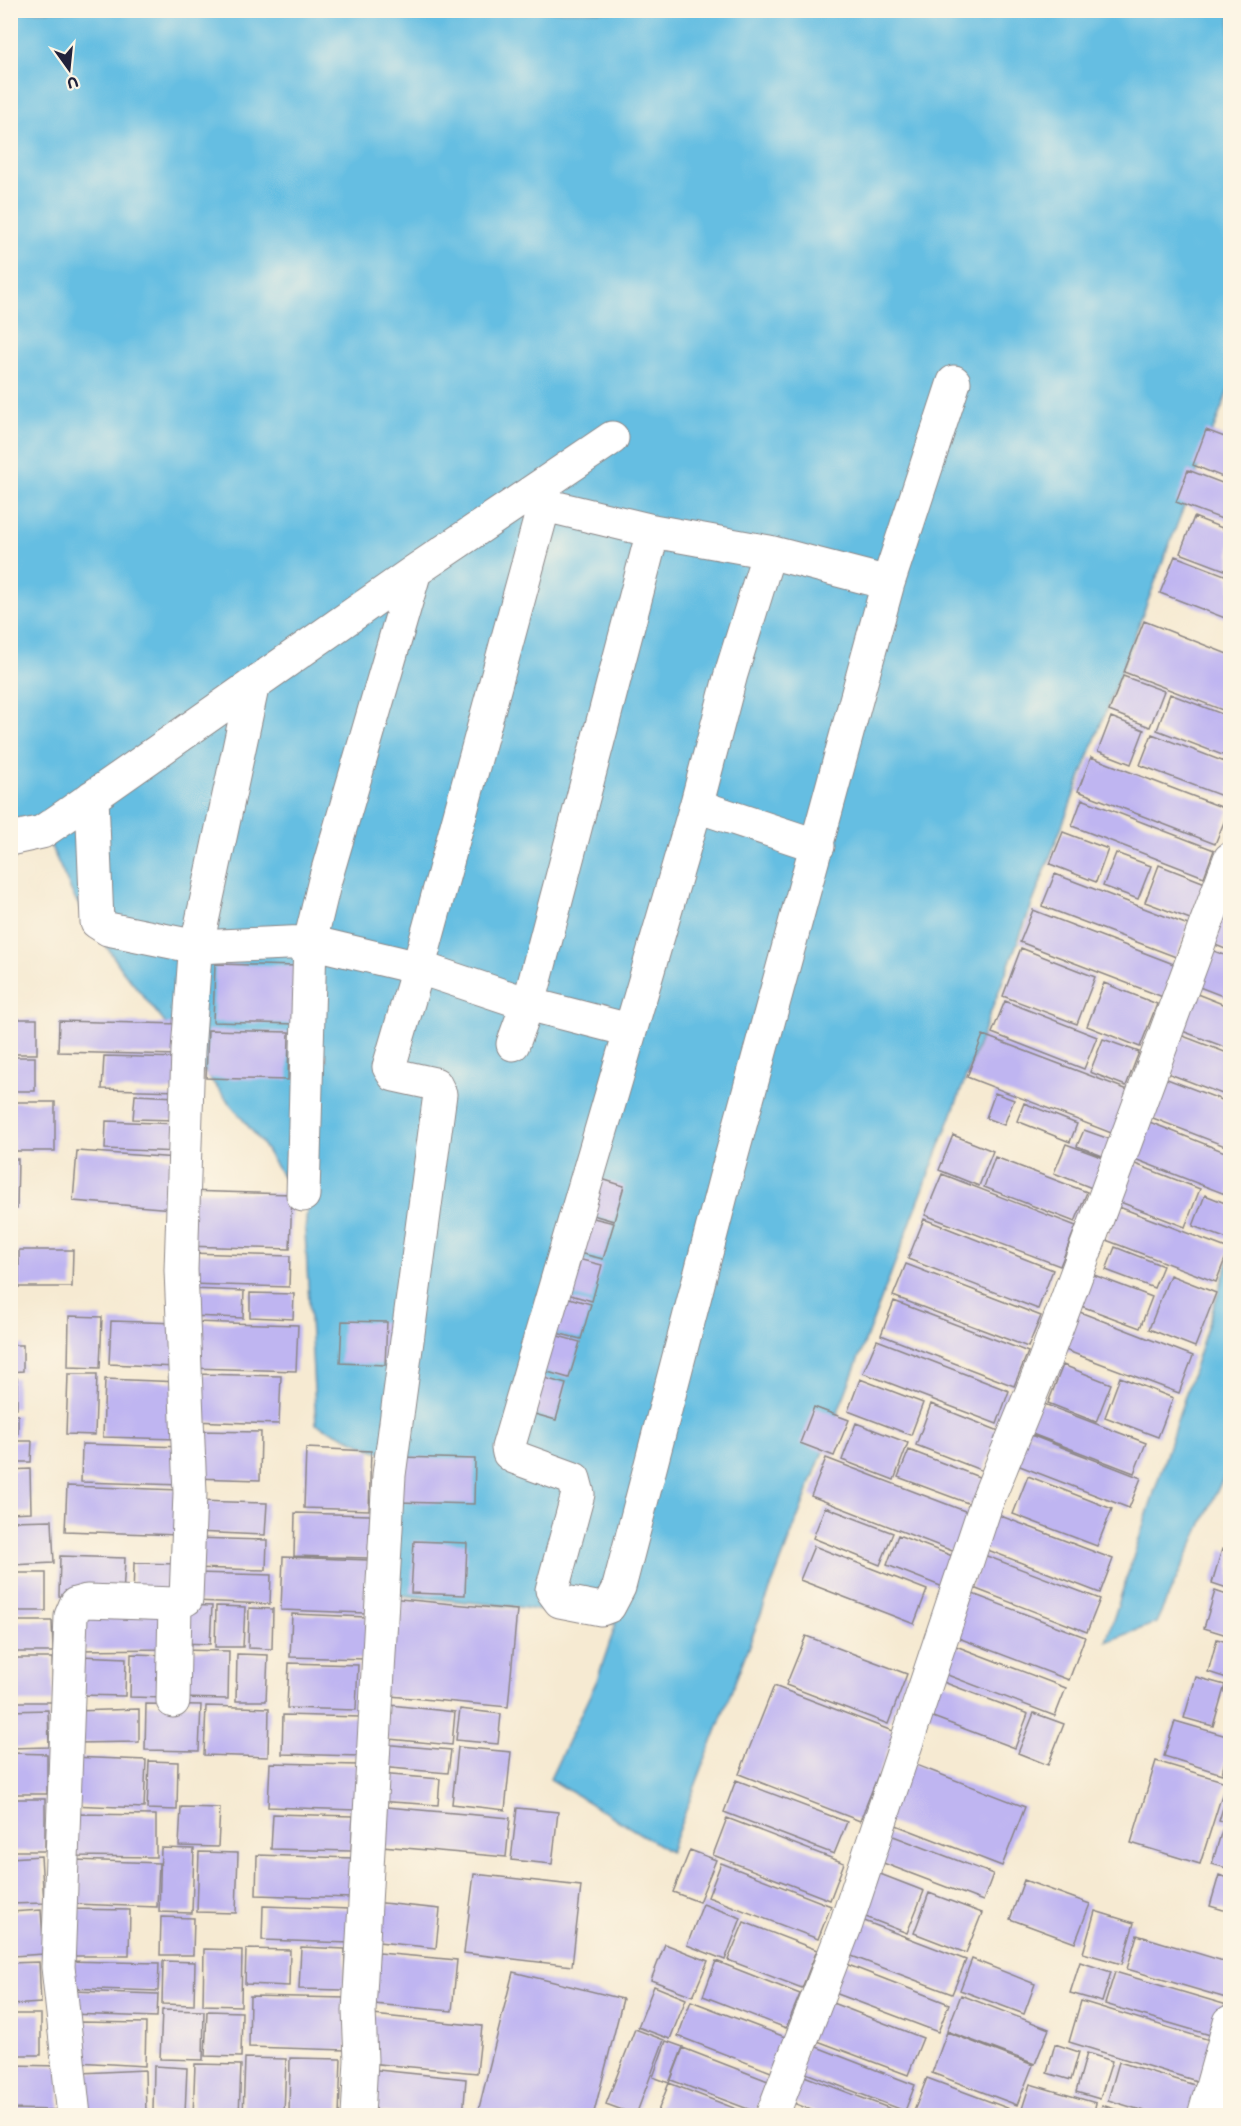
<svg xmlns="http://www.w3.org/2000/svg" width="1241" height="2126" viewBox="0 0 1241 2126" font-family="Itim,sans-serif">
<rect width="100%" height="100%" fill="#fcf5e5"/>
<filter id="ink" filterUnits="userSpaceOnUse"><feTurbulence type="fractalNoise" baseFrequency=".0167" numOctaves="2"/><feDisplacementMap in="SourceGraphic" scale="12" xChannelSelector="R" yChannelSelector="G"/><feConvolveMatrix kernelMatrix="1 2 1 2 8 2 1 2 1" color-interpolation-filters="sRGB"/></filter>
<filter id="wash" filterUnits="userSpaceOnUse"><feTurbulence type="fractalNoise" baseFrequency=".008" numOctaves="4" result="noise"/><feDisplacementMap in="SourceGraphic" scale="24" xChannelSelector="R" yChannelSelector="G"/><feGaussianBlur stdDeviation="1.35" result="paint"/><feColorMatrix in="noise" values="0 0 0 0 0 0 0 0 0 0 0 0 0 0 0 0 0 1.4 0 .05"/><feComposite in="paint" operator="in"/></filter>
<g filter="url(#wash)">
<rect width="100%" height="100%" fill="#f6ead2"/>
<path fill="#65bee2" stroke="#44708e" stroke-width="1.5" d="M11,11H1230V386L670,1852L550,1779L597,1680L616,1624L526,1608L380,1593L390,1457L316,1424L305,1232L308,1196L296,1193L284,1179L261,1142L123,971L75,899L47,838L11,831Z
M1230,1256V1463L1156,1623L1106,1642Z"/>
<g id="blocks">
<path fill="#bfb5f1" d="M1206,430L1230,439V480L1193,465Z
M1188,470L1230,486V522L1176,502Z
M1194,517L1230,531V572L1180,553Z
M1175,556L1230,577V620L1160,593Z
M1144,621L1230,655V713L1124,672Z
M1123,676L1164,691L1150,727L1109,711Z
M1170,694L1230,717V758L1157,730Z
M1111,717L1144,730L1131,764L1098,751Z
M1152,734L1230,764V799L1140,765Z
M1091,757L1229,810L1215,844L1078,791Z
M1082,799L1214,850L1204,877L1072,826Z
M1063,832L1108,849L1096,882L1050,864Z
M1116,853L1151,866L1138,899L1103,886Z
M1159,865L1205,883L1190,919L1145,902Z
M1055,874L1188,925L1176,957L1042,906Z
M1222,908L1230,911V951L1208,942Z
M1033,910L1176,965L1163,997L1020,942Z
M1203,947L1230,957V999L1189,983Z
M1021,948L1095,977L1077,1024L1003,996Z
M215,964L299,966L297,1024L213,1022Z
M1104,983L1157,1004L1140,1047L1087,1026Z
M1192,992L1230,1007V1049L1177,1029Z
M1005,1001L1097,1037L1084,1069L992,1033Z
M10,1019H37V1054H10Z
M59,1021L181,1024L179,1055L58,1052Z
M208,1030L289,1032L288,1080L206,1078Z
M1170,1031L1230,1054V1097L1154,1068Z
M983,1035L1136,1093L1119,1136L967,1077Z
M1103,1039L1139,1052L1126,1086L1090,1072Z
M104,1056L181,1058L180,1091L102,1089Z
M10,1057H35V1091H10Z
M1154,1074L1230,1103V1148L1140,1113Z
M995,1093L1014,1100L1004,1125L986,1118Z
M135,1095L177,1097L176,1120L133,1119Z
M13,1102H55V1151H13Z
M1024,1103L1077,1124L1070,1142L1017,1121Z
M1142,1119L1230,1154V1196L1127,1156Z
M106,1121L179,1124L178,1152L105,1149Z
M1084,1130L1112,1140L1105,1157L1077,1146Z
M953,1135L993,1151L979,1186L939,1170Z
M1066,1144L1109,1160L1097,1190L1054,1173Z
M77,1151L177,1158L173,1209L73,1201Z
M995,1157L1087,1192L1075,1222L984,1187Z
M10,1159H18L17,1209H10Z
M1130,1162L1200,1189L1185,1227L1115,1200Z
M942,1174L1076,1226L1060,1266L925,1215Z
M592,1176L624,1186L614,1221L582,1212Z
M186,1191L292,1194L290,1249L184,1246Z
M1205,1195L1230,1205V1240L1193,1226Z
M1119,1207L1229,1249L1216,1282L1106,1240Z
M581,1215L614,1223L603,1259L571,1251Z
M924,1219L1053,1270L1038,1309L908,1259Z
M1115,1247L1163,1266L1154,1288L1106,1270Z
M19,1250H73L72,1287H19Z
M190,1253L290,1256L289,1287L189,1284Z
M570,1257L602,1265L592,1301L560,1292Z
M906,1264L1041,1316L1028,1347L893,1296Z
M1086,1272L1152,1297L1140,1328L1073,1303Z
M1170,1275L1216,1293L1195,1347L1149,1329Z
M190,1289L244,1291L243,1318L190,1316Z
M250,1293L294,1294L293,1319L250,1317Z
M558,1295L591,1304L581,1339L548,1331Z
M894,1301L1028,1352L1014,1386L881,1335Z
M1072,1309L1193,1356L1179,1393L1057,1347Z
M69,1316L102,1317L100,1368L68,1367Z
M111,1321L178,1323L176,1367L109,1364Z
M342,1321L387,1322L385,1365L340,1363Z
M192,1322L298,1325L296,1371L190,1368Z
M547,1333L580,1342L569,1378L537,1369Z
M877,1340L1009,1391L997,1424L863,1373Z
M10,1345H23V1371L10,1372Z
M1063,1365L1111,1384L1096,1422L1048,1403Z
M68,1374H97L95,1435L66,1434Z
M193,1374L281,1376L279,1424L191,1421Z
M534,1375L566,1384L556,1420L524,1411Z
M1120,1377L1173,1398L1158,1437L1105,1417Z
M10,1378H17V1408H10Z
M105,1379L181,1382L179,1439L103,1437Z
M860,1379L923,1403L911,1435L848,1411Z
M1039,1402L1146,1443L1134,1473L1027,1432Z
M931,1404L999,1431L983,1471L916,1445Z
M814,1407L849,1420L834,1456L800,1443Z
M10,1415H18V1436H10Z
M856,1423L908,1443L894,1480L842,1460Z
M196,1431L261,1432L260,1480L194,1478Z
M1023,1432L1141,1478L1129,1508L1012,1463Z
M10,1441H32L31,1462H10Z
M82,1444L184,1447L183,1485L81,1482Z
M306,1448L371,1451L369,1510L304,1508Z
M909,1450L984,1479L973,1505L898,1477Z
M399,1457L475,1459L474,1504L398,1502Z
M826,1458L970,1513L955,1552L811,1496Z
M30,1469L31,1512L10,1513V1470Z
M1028,1476L1112,1509L1097,1546L1013,1514Z
M67,1486L180,1490L179,1535L65,1531Z
M197,1501L267,1503L265,1535L196,1532Z
M825,1507L893,1533L880,1565L813,1538Z
M295,1513L370,1515L368,1558L294,1556Z
M993,1513L1113,1559L1100,1593L980,1547Z
M52,1520L54,1563L10,1565V1521Z
M898,1535L955,1557L943,1587L887,1565Z
M194,1538L267,1540L266,1570L193,1568Z
M414,1541L467,1543L465,1595L411,1593Z
M814,1546L927,1590L914,1624L800,1580Z
M1222,1549L1230,1552V1589L1212,1583Z
M984,1555L1100,1599L1087,1632L971,1587Z
M60,1556L125,1558L123,1598L59,1596Z
M283,1557L368,1560L366,1613L281,1610Z
M134,1563L180,1564L179,1601L133,1600Z
M10,1573H46V1611H10Z
M195,1573L271,1575L270,1604L194,1601Z
M965,1591L1085,1637L1069,1680L948,1634Z
M1215,1591L1230,1596V1636L1204,1628Z
M389,1598L517,1610L508,1707L380,1695Z
M180,1605L212,1606L210,1644L178,1643Z
M216,1606L245,1607L243,1647H215Z
M167,1607V1649L78,1650V1609Z
M249,1608L273,1609L272,1649L248,1648Z
M292,1614L367,1617L365,1659L290,1657Z
M10,1621H52L53,1652H10Z
M806,1636L907,1674L888,1724L786,1685Z
M1217,1639L1230,1643V1679L1208,1672Z
M948,1643L1066,1688L1055,1716L937,1671Z
M180,1650L229,1651L228,1699L178,1698Z
M131,1654L168,1655L166,1698L130,1697Z
M237,1654L268,1655L266,1701H236Z
M80,1656L126,1658L125,1696L78,1695Z
M10,1658H52L53,1702H10Z
M289,1663L358,1665L356,1710L287,1708Z
M1196,1677L1225,1685L1213,1726L1184,1718Z
M938,1680L1028,1714L1015,1748L925,1714Z
M774,1686L895,1732L860,1821L739,1774Z
M146,1704L201,1705L199,1751L145,1750Z
M381,1704L455,1712L452,1745L378,1738Z
M206,1706L269,1708L268,1757L204,1755Z
M139,1709V1742L74,1743L75,1711Z
M460,1709L501,1714L498,1744L456,1740Z
M48,1710L49,1747L10,1748V1711Z
M1034,1713L1064,1724L1048,1765L1018,1753Z
M283,1715L361,1717L360,1756L282,1754Z
M1175,1721L1230,1737L1222,1774L1164,1756Z
M381,1744L451,1750L448,1773L379,1767Z
M458,1747L511,1752L505,1810L452,1804Z
M10,1753L47,1754V1794H10Z
M71,1757L146,1760L144,1808L70,1805Z
M149,1761L178,1762L177,1810L147,1809Z
M906,1761L1025,1807L1002,1866L883,1820Z
M1156,1761L1226,1782L1200,1864L1131,1843Z
M270,1763L358,1765L356,1810L268,1807Z
M379,1774L440,1779L438,1805L376,1801Z
M736,1780L847,1822L834,1854L724,1812Z
M1230,1785V1824L1219,1821Z
M10,1799H45V1851H10Z
M375,1806L510,1818L506,1857L371,1845Z
M181,1807L220,1808L218,1847L179,1846Z
M517,1808L558,1812L552,1864L511,1860Z
M74,1814L156,1815V1857L74,1856Z
M273,1814L353,1816L351,1851L271,1849Z
M727,1818L844,1863L830,1900L713,1855Z
M1223,1827L1230,1829V1869L1212,1864Z
M888,1834L993,1874L983,1901L878,1861Z
M161,1848L194,1849L192,1913L159,1912Z
M690,1850L716,1860L699,1902L673,1892Z
M199,1852L238,1853L236,1913L197,1912Z
M257,1855L353,1858L352,1898L256,1895Z
M41,1856L44,1903L10,1904V1858Z
M75,1860L159,1863L157,1907L74,1904Z
M721,1863L831,1906L818,1939L708,1897Z
M875,1872L924,1891L907,1933L858,1914Z
M474,1874L581,1886L572,1966L464,1953Z
M1219,1875L1230,1879V1912L1210,1906Z
M1024,1880L1090,1904L1075,1943L1010,1919Z
M929,1893L982,1913L966,1953L914,1933Z
M373,1902L440,1909L436,1948L369,1941Z
M703,1904L741,1918L725,1960L687,1945Z
M263,1906L351,1909L350,1943L262,1940Z
M66,1909L130,1910L129,1956H64Z
M41,1910L44,1954L13,1956L11,1912Z
M1095,1911L1134,1923L1122,1964L1083,1953Z
M161,1917L194,1918L193,1955H160Z
M854,1917L966,1960L952,1994L841,1952Z
M744,1922L817,1950L802,1988L728,1960Z
M1137,1935L1230,1963V1983L1226,1998L1127,1969Z
M665,1944L708,1961L693,1996L651,1980Z
M301,1947L345,1949L344,1990L299,1989Z
M204,1949L242,1950L241,2006L203,2005Z
M246,1949L290,1950L289,1986L245,1984Z
M379,1953L457,1960L452,2011L374,2004Z
M972,1959L1035,1984L1024,2014L960,1990Z
M65,1961L159,1963L158,1991L64,1988Z
M163,1961L195,1962L194,2005L162,2004Z
M716,1961L800,1994L786,2028L703,1996Z
M838,1961L949,2004L938,2032L827,1990Z
M39,1962L41,2003L10,2005V1963Z
M1080,1962L1111,1972L1102,2002L1070,1993Z
M513,1972L623,1999L593,2116H477Z
M1115,1972L1227,2005L1217,2037L1105,2004Z
M654,1986L686,1999L670,2039L638,2027Z
M72,1991L158,1994L157,2017L70,2014Z
M961,1995L1049,2029L1035,2064L947,2031Z
M250,1996L347,1998L346,2050L249,2047Z
M822,1999L923,2038L908,2075L807,2037Z
M691,2001L785,2037L771,2072L678,2036Z
M1081,2001L1213,2041L1200,2082L1069,2042Z
M162,2010L204,2011L203,2060L160,2059Z
M207,2011L242,2012L241,2057L205,2056Z
M10,2014H41V2055H10Z
M373,2015L482,2026L477,2073L368,2063Z
M78,2022L146,2023L145,2066L77,2062Z
M635,2029L664,2040L636,2115L606,2104Z
M947,2032L1033,2065L1017,2105L932,2073Z
M666,2041L683,2047L669,2083L653,2077Z
M809,2044L915,2085L905,2111L798,2070Z
M1055,2044L1079,2052L1071,2080L1047,2073Z
M683,2048L768,2081L756,2112L671,2080Z
M1087,2053L1112,2061L1100,2099L1076,2092Z
M245,2058L286,2059L284,2116H243Z
M290,2058L341,2059L339,2116H289Z
M1119,2062L1198,2086L1189,2116H1160L1108,2100Z
M195,2064L241,2065L239,2116H193Z
M10,2065L60,2066L59,2110L10,2109Z
M154,2066L187,2068L185,2113L153,2112Z
M368,2069L466,2079L463,2116H418L363,2110Z
M145,2070L146,2115L83,2116L81,2073Z
M791,2071L902,2113L901,2116H826L781,2098Z
M927,2078L1018,2112L1017,2116H926L914,2111Z
M669,2083L752,2115V2116H656Z
M1030,2084L1096,2103L1093,2116H1032L1021,2112Z
M1225,2100L1230,2102V2116H1219Z
M1102,2105L1134,2115V2116H1099Z"/>
</g>
</g>
<g filter="url(#ink)">
<use href="#blocks" fill-opacity="0" stroke="#8c8686" stroke-width="1.5"/>
<g fill="none" stroke-linecap="round" stroke-linejoin="round">
<g stroke="#8c8686" stroke-width="35">
<path id="minor" d="M533,492L544,505L549,506L653,531L769,552L731,674L697,803L508,1448L509,1453L514,1457L574,1479L578,1494L552,1590L560,1601L601,1609L609,1606L619,1587L725,1180L888,583L954,382
M769,552L888,583
M415,571L325,880L310,942L423,969L528,1004L629,1030
M92,797L97,922L108,929L197,947L310,942L303,1195
M697,803L706,809L818,846
M10,839L42,832L67,815L415,571L612,438
M513,1044L532,992L653,531
M173,1701L175,1605L186,1599L190,1493L181,1270L188,1051L195,954L252,688
M74,2116L58,1967L71,1616L76,1604L87,1601L175,1604
M358,2116L361,2060L359,2011L389,1475L440,1094L435,1084L394,1075L389,1067L420,962L544,505
M772,2116L846,1924L986,1504L1044,1362L1230,859
M1204,2116L1230,2022"/>
</g>
<use href="#minor" stroke="#fff" stroke-width="33"/>
</g>
</g>
<rect width="1241" height="2126" fill="none" stroke="#fcf5e5" stroke-width="36"/>
<g transform="translate(69 69) rotate(165)" stroke="#fcf5e5" stroke-width="4.5" paint-order="stroke">
<path d="M0-4.5L10 22L0 15L-10 22Z" fill="#22223b"/>
<text y="-9" font-size="16" font-weight="bold" text-anchor="middle" fill="#22223b">U</text>
</g>
</svg>
